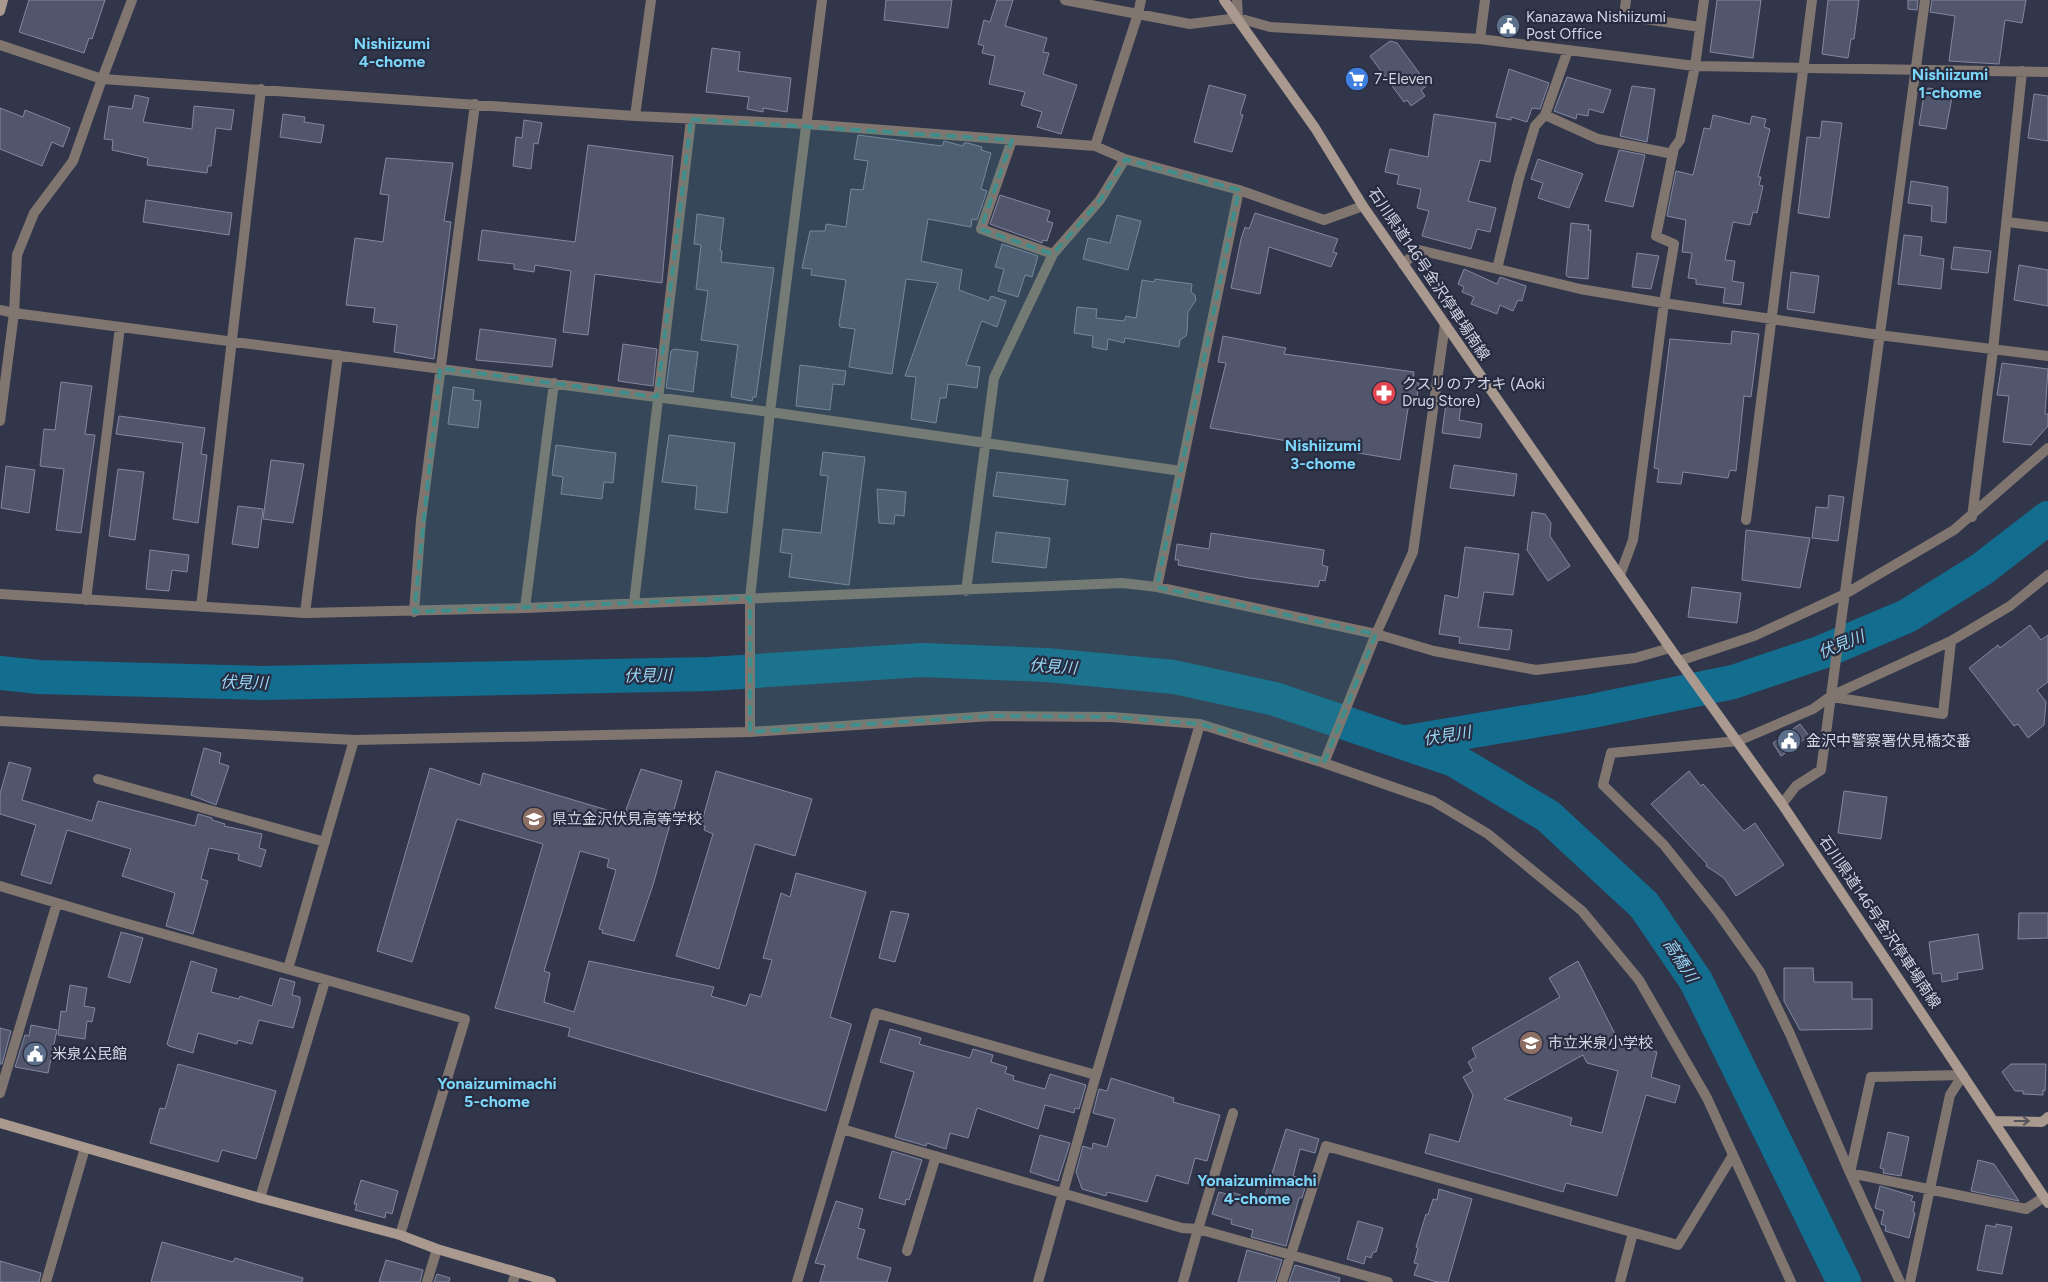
<svg xmlns="http://www.w3.org/2000/svg" width="2048" height="1282" viewBox="0 0 2048 1282" font-family="Figtree,'Noto Sans JP',sans-serif">
<rect width="100%" height="100%" fill="#32364b"/>
<g fill="none" stroke-linecap="round" stroke-linejoin="round">
<path stroke="#136d8e" stroke-width="34" d="M0,673L39,677L262,683L710,674L922,660L1046,665L1174,677L1275,699L1454,760L1548,816L1644,905L1696,981L1844,1282
M1407,742L1592,711L1733,682L1822,652L1907,616L1982,569L2048,518"/>
</g>
<path fill="#51566d" stroke="#8288a0" fill-rule="evenodd" d="M29,0H105L92,39L89,38L84,53L19,32Z
M886,0H952L948,28L884,20Z
M997,0H1013L1005,26L1047,38L1043,52L1049,53L1043,74L1077,85L1061,134L1037,127L1042,112L1021,105L1025,92L989,84L995,56L982,53L984,46L978,44L984,20L990,22Z
M1717,0H1761L1753,58L1710,52Z
M1828,0H1859L1854,39H1851L1848,58L1822,54Z
M1908,0H1918L1917,10L1908,9Z
M1932,0H2026L2022,23L2005,20L1999,64L1949,61L1955,16L1930,12Z
M1390,41L1397,43L1428,85L1421,90L1425,96L1411,106L1407,100L1404,102L1370,56Z
M712,48L740,52L738,71L791,78L787,112L763,108V112L747,109L749,97L706,92Z
M1509,69L1549,83L1540,109L1532,108L1527,122L1511,117V120L1496,117Z
M1567,77L1611,90L1603,113L1589,109L1588,116L1577,114L1576,119L1554,111Z
M1209,85L1246,95L1240,114L1243,115L1232,152L1194,142Z
M1632,86L1655,89L1647,142L1620,136Z
M1928,88L1953,92L1946,129L1919,125L1924,95H1927Z
M2034,94L2048,96V141L2028,138Z
M135,95L149,98L143,122L192,129L194,106L234,110L231,130L216,128L211,166H208L207,173L147,165L148,158L112,150L113,140L104,139L109,106L132,109Z
M0,108L23,117L25,110L70,128L63,147L52,142L42,166L0,149Z
M283,114L305,117L304,122L324,125L321,143L280,137Z
M1434,114L1496,123L1490,162L1480,160L1468,201L1496,208L1490,232L1477,229L1471,249L1422,236L1429,211L1417,208L1421,189L1397,184L1399,175L1385,172L1390,149L1428,157Z
M1713,115L1750,124L1752,116L1766,119L1764,127L1770,129L1758,177H1761L1759,185L1763,186L1757,213L1753,212L1750,225L1733,222L1725,260L1735,261L1732,281L1744,283L1741,305L1723,303L1725,288L1696,284V279L1688,278L1692,253L1682,252L1686,220L1667,216L1676,171L1693,175L1704,128L1710,129Z
M524,120L542,123L538,144L534,143L531,169L513,166L516,137L522,138Z
M1822,121L1842,123L1829,218L1798,213L1807,137L1820,138Z
M858,135L942,146L944,141L963,146L964,143H968L982,147L981,150L991,153L981,189L987,191L977,220L972,219L971,227L928,219L921,261L962,270L959,290L989,301L991,296L1006,301L997,327L982,321L980,325L966,365L980,367L977,388L948,384L946,398H940L936,423L911,419L916,377L905,376L938,283L906,279L892,374L849,367L855,329L840,327L839,324L846,280L811,275L812,269L802,268L810,231H825L826,224L846,227L851,189L863,190L868,161L854,159Z
M588,145L673,156L662,283L595,274L588,335L563,332L571,271L535,265L534,272L514,269V264L478,260L482,230L575,242Z
M1619,150L1645,155L1633,207L1605,201Z
M386,158L453,163L444,221L451,222L434,359L394,352L397,325L373,322L375,308L346,305L355,238L383,242L389,195L380,194Z
M1538,159L1583,174L1569,208L1538,198L1543,183L1531,179Z
M1911,181L1948,187L1946,223L1931,221L1932,206L1908,203Z
M1000,195L1050,211L1047,221L1053,223L1047,241L1043,240L1042,243L990,224Z
M146,200L232,213L229,235L143,222Z
M1255,213L1338,239L1333,252L1337,253L1331,267L1269,247L1260,294L1231,288L1241,239L1245,227L1249,229Z
M697,214L724,218L720,251H722L721,262L774,268L756,397H753L752,401L731,397L738,345L701,340L708,291L696,289L701,245L694,244Z
M1117,215L1141,221L1128,270L1083,259L1088,238L1110,243Z
M1571,223L1589,225L1588,230H1591L1588,279L1568,277L1566,275Z
M1904,235L1922,237L1920,255L1944,259L1941,289L1898,284Z
M1002,244L1038,256L1032,277L1025,275L1018,297L998,291L1004,269L995,267Z
M1954,247L1991,251L1988,273L1951,269Z
M1637,253L1659,256L1651,289L1632,287Z
M2019,265L2048,270V306L2014,300Z
M1464,269L1497,284L1500,277L1526,286L1522,301L1518,300L1513,311L1500,305L1497,314L1471,304L1474,297L1462,292L1464,287L1458,284Z
M1791,272L1819,276L1814,313L1787,309Z
M1155,279L1192,284L1191,292L1195,295L1196,300L1188,312L1187,332L1186,336L1180,340L1179,347L1125,338L1124,343L1108,339L1107,350L1092,347L1093,336L1074,333L1077,307L1097,309L1096,318L1124,321L1126,316L1136,318L1142,280L1154,282Z
M480,329L556,339L552,367L476,360Z
M1732,331L1759,334L1751,397L1744,396L1736,471L1730,470L1728,478L1683,472L1681,484L1657,482L1659,469L1654,468L1670,339L1731,344Z
M1223,336L1286,348L1284,354L1414,372L1413,382L1419,383L1417,397L1410,396L1400,460L1210,428L1226,363L1218,362Z
M623,344L657,349L653,386L618,381Z
M674,349L698,352L693,392L666,388L671,351Z
M2002,363L2048,369L2045,414H2048V426L2031,445L2003,442L2009,396L1997,395Z
M800,365L846,371L844,385L833,384L830,410L796,406Z
M61,382L92,386L85,434L95,435L81,533L56,530L64,469L40,466L44,429L55,430Z
M453,387L474,390L473,400L481,401L478,428L448,424Z
M1447,396L1462,399L1459,420L1482,424L1480,438L1442,433Z
M119,416L205,428L201,454L207,455L198,523L173,519L183,443L116,434Z
M669,435L735,443L727,513L695,509L697,486L662,482Z
M556,445L616,453L613,483L604,482L602,499L561,494L563,477L552,475Z
M823,452L865,457L849,585L789,577L792,554L780,552L783,529L821,533L828,476L820,475Z
M271,460L304,464L293,523L263,519Z
M1454,465L1517,474L1514,496L1450,488Z
M6,466L35,470L29,513L1,508Z
M118,469L144,472L135,540L109,536Z
M997,472L1068,480L1065,505L993,496Z
M877,489L906,492L904,516L895,515L894,524L879,523Z
M1829,495L1844,497L1838,541L1812,538L1816,507L1828,508Z
M238,506L263,509L258,548L232,544Z
M1532,512L1545,514L1551,523L1550,536L1570,566L1548,581L1527,550Z
M1746,530L1810,538L1800,588L1742,580Z
M996,532L1050,538L1046,568L992,562Z
M1211,533L1324,550L1322,565L1328,567L1325,581L1320,580L1318,587L1249,578L1178,565L1179,560H1175L1177,544L1209,549Z
M1465,547L1519,554L1513,595L1484,592L1478,627L1512,630L1509,650L1459,643L1460,637L1439,634L1445,595L1458,598Z
M150,550L189,555L187,572L172,570L169,591L146,589Z
M1692,587L1741,593L1737,623L1688,617Z
M2030,625L2041,640L2048,635V682L2037,690L2046,702L2044,725L2028,738L2018,724L2014,726L1969,668L1998,645L2000,648Z
M1800,724L1809,736L1781,756L1773,743Z
M204,748L221,753L219,763L229,766L216,805L191,795Z
M9,762L31,768L22,800L92,821L98,801L195,826L198,814L212,818V820L225,824L224,826L262,834L259,848L266,850L261,867L238,860L239,854L209,848L201,879L208,881L193,934L166,926L175,893L122,876L131,849L67,830L51,884L21,875L36,825L0,814V794Z
M430,768L480,785L483,773L624,815L641,769L682,781L653,885L634,941L602,933L603,930L599,929L616,870L607,867L609,859L580,851L544,971L550,973L544,1002L574,1012L589,961L714,987L711,996L746,1006L750,994L761,997L772,960L763,958L781,893L790,897L796,873L866,892L830,1017L851,1024V1026L826,1111L568,1036L570,1028L495,1008L543,844L457,819L412,962L377,951Z
M716,771L812,799L795,856L755,844L719,969L676,956L713,834L704,830L705,826L701,825Z
M1689,771L1701,786L1703,784L1744,831L1755,823L1784,865L1736,896L1724,878L1706,866L1707,864L1651,804Z
M1844,791L1887,797L1881,839L1838,833Z
M891,911L909,914L895,962L879,958Z
M2019,913H2048V938L2018,939Z
M121,932L143,938L130,983L108,977Z
M1978,934L1983,969L1957,973L1958,979L1942,982L1941,973L1933,974L1929,942Z
M191,961L217,969L211,992L239,999L240,996L272,1006L280,978L295,982L292,995L300,997V1003L293,1028L259,1020L252,1044L238,1040L237,1044L198,1033L193,1053L169,1046L167,1044Z
M1578,961L1618,1040L1657,1052L1651,1077L1680,1086L1675,1103L1646,1095L1617,1196L1566,1183L1563,1192L1425,1153L1430,1134L1459,1142L1473,1095L1463,1077L1473,1071L1468,1062L1476,1057L1472,1048L1560,997L1549,978ZM1583,1055L1587,1063L1618,1071L1602,1133L1570,1125L1572,1118L1504,1099Z
M1784,968H1813L1814,982H1852V999H1872V1029L1800,1030L1784,1001Z
M70,985L87,988L84,1006L95,1008L92,1022L87,1021L85,1039L58,1035L61,1011L66,1012Z
M31,1025L57,1030L48,1073L15,1067L25,1035L29,1036Z
M0,1028L11,1031L2,1064H0Z
M890,1029L921,1038L919,1044L970,1058L973,1049L993,1055L991,1062L1007,1067L1005,1073L1014,1076L1013,1080L1027,1084L1045,1089L1050,1074L1086,1085L1079,1109L1075,1108L1074,1113L1045,1105L1038,1129L977,1108L968,1138L950,1133L946,1149L927,1143L926,1146L895,1137L914,1072L880,1062Z
M178,1064L276,1091L256,1159L222,1150L218,1162L150,1143L160,1108L165,1109Z
M2011,1064H2046L2045,1091L2043,1090V1095L2023,1094V1091H2015L2002,1072Z
M1111,1078L1174,1098L1173,1102L1220,1115L1207,1161L1195,1158L1188,1184L1156,1175L1147,1202L1107,1192L1106,1196L1082,1189L1076,1172L1083,1146L1092,1149L1093,1143L1107,1147L1115,1119L1093,1113L1099,1089L1107,1091Z
M1286,1129L1319,1139L1315,1153L1300,1149L1293,1176L1307,1181L1302,1198H1299L1286,1246L1251,1237L1253,1230L1231,1224L1232,1220L1212,1214L1219,1192L1230,1195L1231,1192L1263,1202Z
M1888,1132L1909,1137L1901,1176L1883,1173L1884,1169L1880,1168Z
M1040,1135L1070,1143L1058,1181L1030,1172Z
M892,1151L922,1160L909,1200L906,1199L905,1205L879,1198Z
M1978,1160L1994,1164L2019,1201L1971,1191Z
M361,1180L398,1191L392,1214L386,1212L385,1218L355,1210L357,1204H354Z
M1880,1186L1913,1196L1911,1201L1915,1202L1913,1212L1915,1213L1909,1238L1885,1231L1886,1226L1881,1224L1884,1211L1875,1208Z
M1439,1189L1472,1199L1448,1282H1437L1414,1275L1418,1264L1414,1263L1418,1248L1416,1247L1426,1214L1428,1215L1433,1199L1437,1200Z
M836,1201L863,1209L858,1228L865,1230L857,1258L891,1268L887,1282H820L825,1265L815,1263Z
M1358,1221L1383,1228L1376,1252H1373L1371,1258L1366,1256L1364,1264L1347,1259Z
M1996,1224L2012,1227L2002,1274L1977,1270L1986,1225L1996,1227Z
M162,1242L233,1262L235,1258L303,1278L302,1282H151Z
M1247,1250L1282,1260L1275,1282H1238Z
M386,1260L423,1270L420,1282H379Z
M0,1261L41,1273L39,1282H0Z
M1295,1265L1340,1278L1339,1282H1289Z
M437,1274L450,1278L449,1282H434Z"/>
<g fill="none" stroke-linecap="round" stroke-linejoin="round">
<path stroke="#81766f" stroke-width="10" d="M2007,222L2048,227
M14,313L17,255L34,213L73,161L102,79"/>
<path stroke="#81766f" stroke-width="10" d="M1065,0L1190,24L1238,18L1270,27L1480,39L1695,66L2048,72
M1237,0L1238,18
M1626,0L1624,16L1700,27
M1480,39L1485,0
M0,45L102,79L635,116L651,0
M102,79L132,0
M1545,115L1598,139L1673,154
M635,116L805,124L1095,146L1125,159L1239,190L1324,220L1363,206
M1012,140L981,229L1053,254
M1095,146L1138,14L1141,0
M1403,264L1419,250L1580,289L1664,303L1879,335L2048,356
M1497,269L1519,178L1535,126L1545,115L1568,50
M0,310L14,313L0,421
M14,313L770,412L1181,471
M1445,324L1413,552L1376,634L1434,651L1536,670L1635,658L1670,648
M1972,517L1993,350L2022,71
M1746,520L1812,0
M1620,575L1633,540L1664,303L1674,244L1656,236L1674,148L1680,140L1695,66L1704,0
M1157,587L1239,190
M966,591L994,378L1053,254L1100,200L1125,159
M0,594L305,613L525,608L1122,583L1157,587L1376,634L1324,763L1433,801L1488,834L1582,911L1639,980L1707,1098L1791,1282
M86,600L120,327
M634,603L691,119
M201,607L261,89
M525,608L554,383
M414,612L421,520L475,104
M305,613L338,355
M1679,661L1754,636L1845,594L1954,530L2048,448
M1832,697L1943,714L1951,641
M0,721L354,740
M750,732V598L770,412L822,0
M98,779L325,842
M1782,804L1796,786L1821,770L1925,0
M0,886L114,920L465,1019L400,1235
M288,969L354,740L750,732L992,716L1112,717L1200,724
M1963,1075L1871,1077L1850,1173L2026,1209L2044,1197
M0,1093L57,903
M842,1129L1182,1228L1198,1229L1233,1113
M260,1198L325,981
M907,1251L936,1156
M46,1282L85,1148
M427,1282L437,1249
M513,1282L516,1272
M797,1282L876,1013L1096,1075L1200,724L1324,763
M1038,1282L1096,1075
M1183,1282L1198,1229L1388,1282
M1282,1282L1326,1146L1678,1245L1733,1155
M1620,1282L1633,1233
M1900,1282L1850,1173L1790,1034L1760,972L1719,914L1664,845L1603,785L1611,753L1738,741L1813,709L1831,696L1951,641L2010,606L2048,575
M1910,1282L1950,1095L1963,1075"/>
<path stroke="#a9998e" stroke-width="10" d="M1224,0L1315,128L1363,206L1445,324L1670,648L1782,804L2048,1203
M0,11L3,0
M1994,1121L2042,1122L2048,1117
M0,1123L260,1198L400,1235L437,1249L551,1282"/>
</g>
<defs><path id="oneway-shaft" d="M-6 0H5M1.5-3L5.5 0L1.5 3" fill="none" stroke-width="1.6" stroke-linecap="round" stroke-linejoin="round" transform="scale(1.25)"/></defs>
<use stroke="#55525b" href="#oneway-shaft" transform="translate(2022 1121)"/>
<path fill="#408e8b" fill-opacity="0.2" stroke="#408e8b" stroke-width="4" stroke-dasharray="10 6" stroke-linejoin="round" d="M691,119L1012,140L981,229L1053,254L1100,200L1125,159L1239,190L1157,587L1376,634L1324,763L1200,724L1112,717L992,716L750,732V598L414,612L440,368L657,397Z"/>
<defs>
<g id="civic-disc" transform="scale(1.25)"><circle r="9.5" fill="#5c6f8a" stroke="#282c40"/><path d="M-.6-6.5H3V-4.5H.6V-3L4-1V1h2V6H-6V1h2V-1L-.6-3ZM-1.2 2.5V6h2.4V2.5Z" fill="#fff"/></g>
<g id="supermarket-disc" transform="scale(1.25)"><circle r="9.5" fill="#3f7fe0" stroke="#282c40"/><path d="M-6-5.5h2.5l.6 2H6L4.5 2H-2.5L-4.4-4H-6ZM-1.5 3.2a1.3 1.3 0 1 0 .1 0ZM3 3.2a1.3 1.3 0 1 0 .1 0Z" fill="#fff"/></g>
<g id="pharmacy-disc" transform="scale(1.25)"><circle r="9.5" fill="#e0444e" stroke="#282c40"/><path d="M-2-6h4v4h4v4h-4v4h-4v-4h-4v-4h4Z" fill="#fff"/></g>
<g id="school-disc" transform="scale(1.25)"><circle r="9.5" fill="#8d6e63" stroke="#282c40"/><path d="M0-5L7-2L0 1L-7-2ZM-4 1L0 2.5L4 1V4Q0 6-4 4Z" fill="#fff"/></g>
</defs>
<g fill-rule="evenodd">
<use href="#civic-disc" x="1508" y="26"/>
<use href="#supermarket-disc" x="1357" y="79"/>
<use href="#pharmacy-disc" x="1384" y="393"/>
<use href="#civic-disc" x="1789" y="741"/>
<use href="#school-disc" x="534" y="819"/>
<use href="#school-disc" x="1531" y="1043"/>
<use href="#civic-disc" x="35" y="1054"/>
</g>
<g text-anchor="middle" stroke-width="4.5" stroke-linejoin="round" paint-order="stroke">
<g font-size="15" fill="#d3d6e3" stroke="#282c40" text-anchor="start">
<text x="1526" y="22">Kanazawa Nishiizumi<tspan x="1526" dy="17">Post Office</tspan></text>
<text x="1374" y="84">7-Eleven</text>
<text x="1402" y="389">クスリのアオキ (Aoki<tspan x="1402" dy="17">Drug Store)</tspan></text>
<text x="1806" y="746">金沢中警察署伏見橋交番</text>
<text x="552" y="824">県立金沢伏見高等学校</text>
<text x="1548" y="1048">市立米泉小学校</text>
<text x="52" y="1059">米泉公民館</text>
</g>
<g font-size="15" fill="#d3d6e3" stroke="#282c40">
<text transform="translate(1429 274) rotate(56)" y="5">石川県道146号金沢停車場南線</text>
<text transform="translate(1880 922) rotate(56)" y="5">石川県道146号金沢停車場南線</text>
</g>
<g font-size="16" font-weight="bold" fill="#7bd6f9" stroke="#282c40">
<text x="392" y="49">Nishiizumi<tspan x="392" dy="18">4-chome</tspan></text>
<text x="1950" y="80">Nishiizumi<tspan x="1950" dy="18">1-chome</tspan></text>
<text x="1323" y="451">Nishiizumi<tspan x="1323" dy="18">3-chome</tspan></text>
<text x="497" y="1089">Yonaizumimachi<tspan x="497" dy="18">5-chome</tspan></text>
<text x="1257" y="1186">Yonaizumimachi<tspan x="1257" dy="18">4-chome</tspan></text>
</g>
<g font-size="16" font-style="italic" fill="#99d6f3" stroke="#282c40">
<text transform="translate(1841 644) rotate(-22)" y="6">伏見川</text>
<text transform="translate(1053 666) rotate(4)" y="6">伏見川</text>
<text transform="translate(648 675) rotate(-1)" y="6">伏見川</text>
<text transform="translate(244 682) rotate(1)" y="6">伏見川</text>
<text transform="translate(1447 735) rotate(-9)" y="6">伏見川</text>
<text transform="translate(1681 960) rotate(57)" y="6">高橋川</text>
</g>
</g>
</svg>
